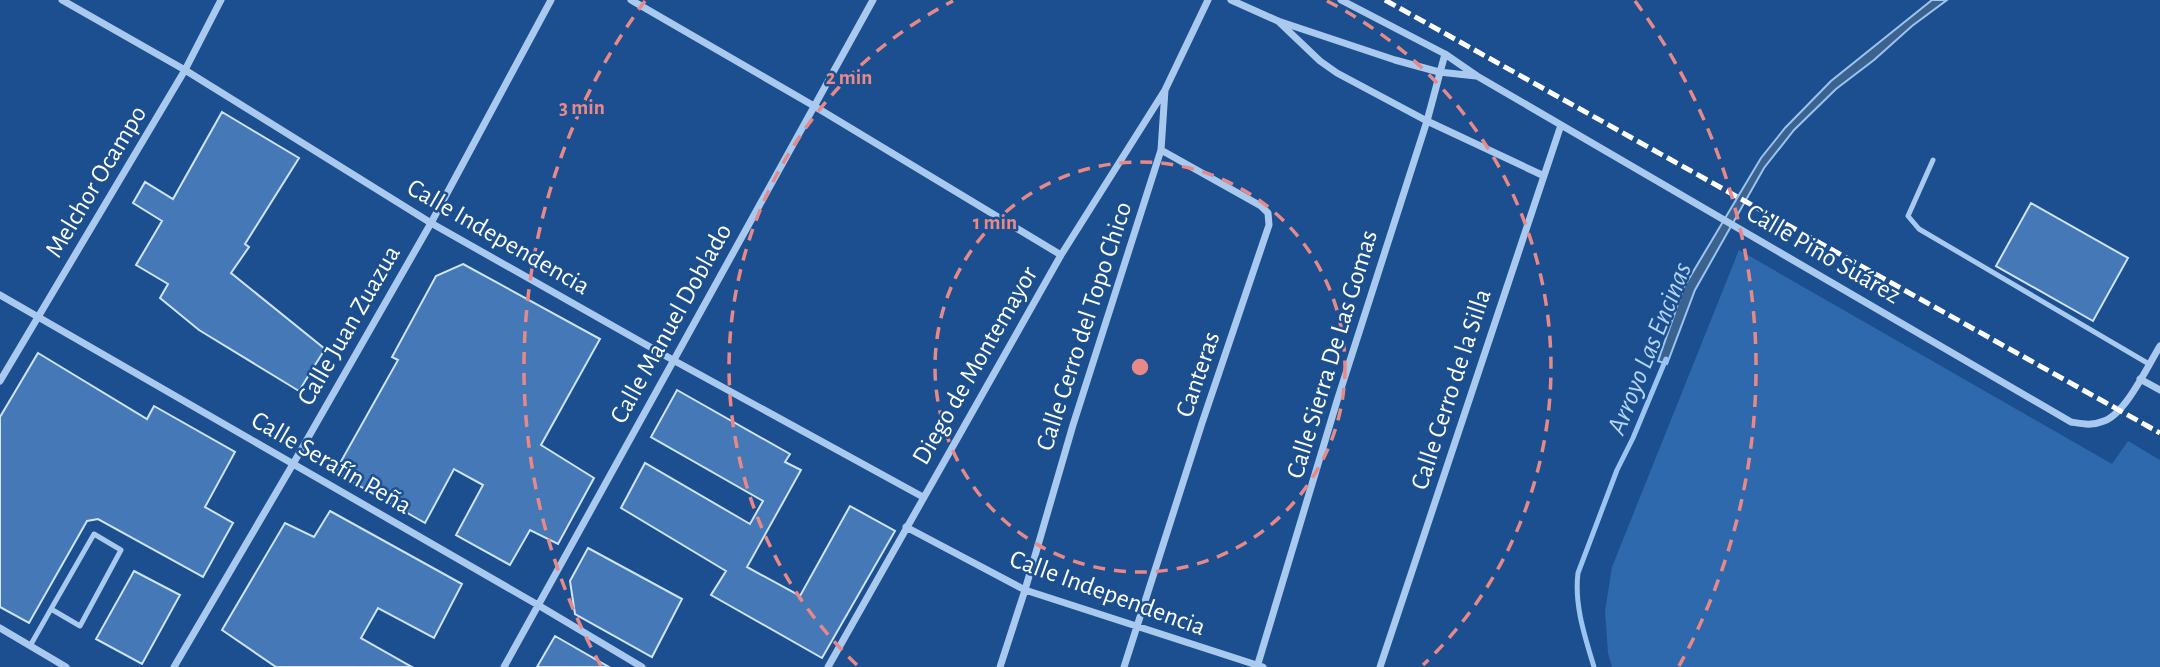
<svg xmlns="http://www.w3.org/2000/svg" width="2160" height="667" viewBox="0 0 2160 667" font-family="'Alegreya Sans',sans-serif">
<rect width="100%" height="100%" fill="#1b4f8f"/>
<path fill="#2e69ad" d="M1739,250L2112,464L2128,441L2160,460V667H1612L1608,653L1605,611L1612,567Z"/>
<path fill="#3c6290" stroke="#9cc4f0" stroke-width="2" d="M1932,0H1947L1912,26L1874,60L1836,89L1794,130L1764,168L1695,290L1667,364L1658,361L1684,287L1761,158L1785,128L1831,81Z"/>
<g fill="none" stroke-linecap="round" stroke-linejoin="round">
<path stroke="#9cc4f0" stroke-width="5" d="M1594,667C1585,637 1574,605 1578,573L1617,470L1633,438L1666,359"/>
</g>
<path fill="#4478b7" stroke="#cfe3fa" stroke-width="2" d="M222,112L299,158L245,244L249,247L231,273L325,349L299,391L199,330L160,298L168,284L136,265L162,221L133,203L145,182L173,199Z
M2031,203L2128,258L2093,321L1996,266Z
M463,264L600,339L541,445L594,478L558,544L530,530L510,565L456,535L483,485L454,469L425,523L335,472L398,360L392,357L436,276Z
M38,353L147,419L154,406L235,452L205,507L233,523L203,577L98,519L87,521L29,623L0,607V417Z
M677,390L790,454L785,462L801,470L747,567L800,596L850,506L895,531L822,658L711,595L726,571L621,508L645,463L750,524L763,501L651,437Z
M330,511L462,584L434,638L378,608L361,638L412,667H276L222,630L285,523L314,537Z
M588,548L682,599L652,657L575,614L570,581Z
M134,571L180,595L142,664L96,639Z
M555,636L609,667H537Z"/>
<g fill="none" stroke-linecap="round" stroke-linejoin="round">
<path stroke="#a9c9ee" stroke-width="5" d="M1933,160L1908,216L1919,229L2149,364
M30,646L51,609L94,534L121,550L80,626L51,609"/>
<path stroke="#a9c9ee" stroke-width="7" d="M62,0L185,70L431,223L673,360L923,497
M631,0L814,106L1061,255
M1231,0L1278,21L1395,60L1439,72L1476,76
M1341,0L1445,54L1477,76L2071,422C2083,424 2092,426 2104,421C2126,413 2147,367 2160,346
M1278,21L1320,61L1337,73L1427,121L1542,175
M0,295L538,605L642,667
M2140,379L2160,390
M0,381L185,70L221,0
M906,527L1025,590L1263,667
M0,628L66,667
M174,667L293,464L431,223L551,0
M504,667L873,0
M828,667L1061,255L1165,90
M1000,667L1025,590L1073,425L1161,150L1165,90L1208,0
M1124,667L1202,423L1269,225L1268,213L1261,206L1161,150
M1257,667L1337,401L1427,121L1445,54
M1380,667L1561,125"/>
<path stroke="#fff" stroke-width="5" stroke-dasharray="12 5" stroke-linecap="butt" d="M1385,0L2160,433"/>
</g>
<g fill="none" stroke="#e88989" stroke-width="3.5" stroke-dasharray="12 9">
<circle cx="1140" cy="367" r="205"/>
<path d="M857 665A411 411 0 0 1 953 1M1327 1A411 411 0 0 1 1423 665"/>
<path d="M601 666A616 616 0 0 1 645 1M1635 1A616 616 0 0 1 1679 666"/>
</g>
<g text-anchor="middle" stroke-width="5" stroke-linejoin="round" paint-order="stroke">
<g font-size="26" fill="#fff" stroke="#1b4f8f">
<text transform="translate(95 181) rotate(-59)" y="9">Melchor Ocampo</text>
<text transform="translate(499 236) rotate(30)" y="9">Calle Independencia</text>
<text transform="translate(1824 253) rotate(30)" y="9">Calle Pino Suárez</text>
<text transform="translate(670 323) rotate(-61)" y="9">Calle Manuel Doblado</text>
<text transform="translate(348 325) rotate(-60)" y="9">Calle Juan Zuazua</text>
<text transform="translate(1083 326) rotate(-72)" y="9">Calle Cerro del Topo Chico</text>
<text transform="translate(1331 354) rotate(-73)" y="9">Calle Sierra De Las Gomas</text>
<text transform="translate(974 365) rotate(-60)" y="9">Diego de Montemayor</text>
<text transform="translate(1197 374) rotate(-71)" y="9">Canteras</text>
<text transform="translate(1450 389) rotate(-72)" y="9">Calle Cerro de la Silla</text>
<text transform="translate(332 462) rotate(30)" y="9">Calle Serafín Peña</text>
<text transform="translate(1108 592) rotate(20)" y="9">Calle Independencia</text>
</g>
<g font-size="28" font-style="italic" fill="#b5d3f5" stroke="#1b4f8f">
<text transform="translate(1648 348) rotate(-68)" y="10">Arroyo Las Encinas</text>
</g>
</g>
<circle cx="1140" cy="367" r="10" fill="#e88989" stroke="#1b4f8f" stroke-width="3.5"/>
<g font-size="21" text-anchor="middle" font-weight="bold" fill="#e88989" stroke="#1b4f8f" stroke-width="5" stroke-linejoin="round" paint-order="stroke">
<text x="849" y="84">2 min</text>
<text x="582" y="114">3 min</text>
<text x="995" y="229">1 min</text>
</g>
</svg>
